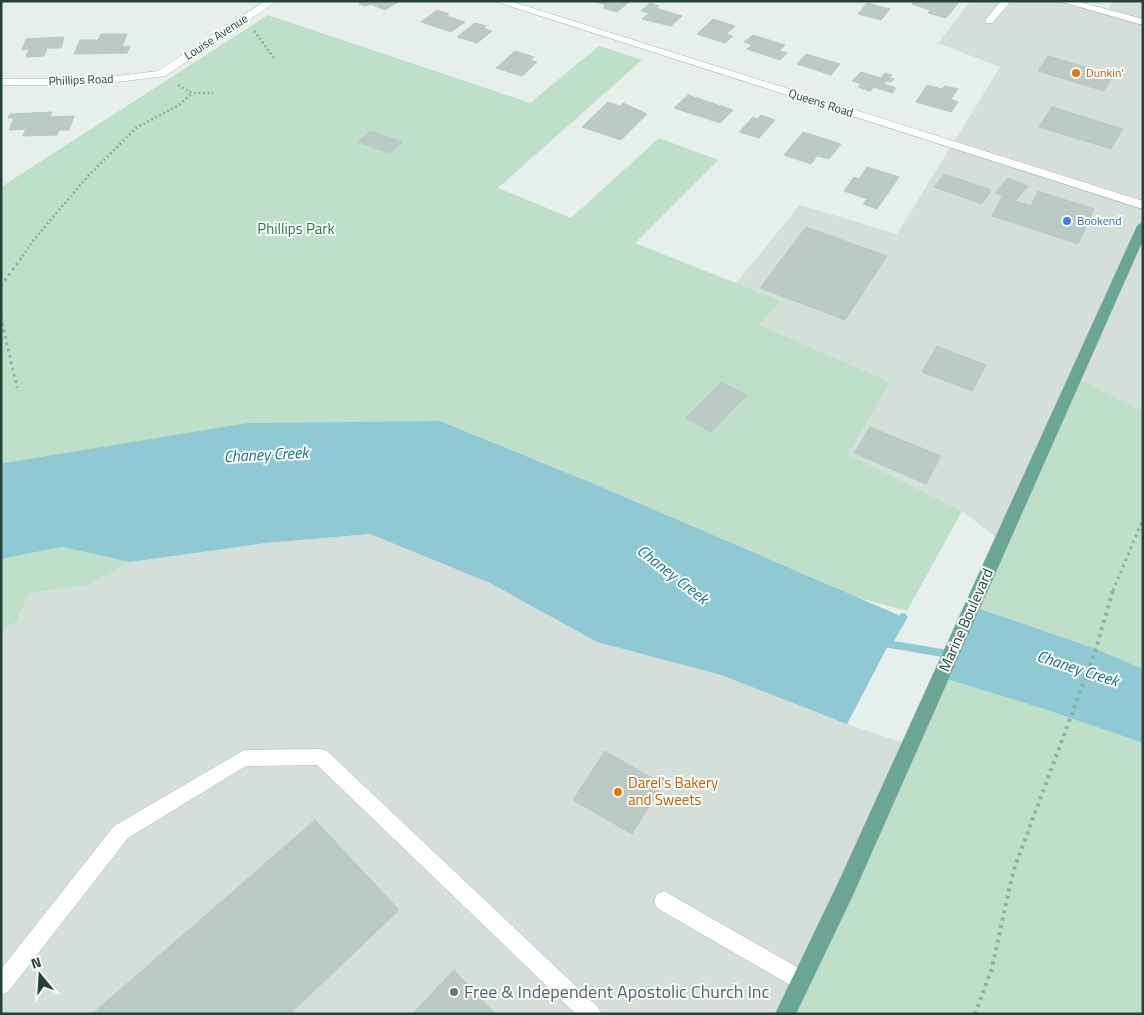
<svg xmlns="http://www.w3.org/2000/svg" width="1144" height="1015" viewBox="0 0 1144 1015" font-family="'Titillium Web',sans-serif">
<rect width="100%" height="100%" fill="#e6efeb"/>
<path fill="#d4dfda" d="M971,1H1064L1107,12L1113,1H1143V412L1075,377L1001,541L962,511L848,454L889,382L759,325L781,301L736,283L800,205L897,234L1000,67L938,43Z
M370,534L490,583L597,642L721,675L847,724L910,745L785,1014H1V631L16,622L30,593L87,585L130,562L266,543Z"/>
<path fill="#bfe0c8" d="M268,15L530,103L599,46L642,60L498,188L571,218L659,138L718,160L635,243L781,301L759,325L890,382L848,454L962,511L907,611L852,596L592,483L440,421L1,464V187Z
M1075,377L1143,412V669L1096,649L972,606Z
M62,547L130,562L87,585L30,593L16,622L1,631V559Z
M940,677L1044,709L1143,743V1014H785Z"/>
<path fill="#8ec9d4" d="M440,421L592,483L903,617L847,724L721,675L597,642L490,583L370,534L266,543L130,562L62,547L1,559V464L4,463L248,423Z
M972,606L1096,649L1143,669V743L1044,709L940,677Z"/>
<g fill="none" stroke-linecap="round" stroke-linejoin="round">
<path fill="#8ec9d4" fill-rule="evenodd" d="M903,613L906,614L908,617L894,641L954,651L957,652L959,655L957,658L954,659L884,647L882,644L884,641L900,614Z"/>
</g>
<path fill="#bbcac4" stroke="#b8c9c2" d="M363,1H396L398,2L385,10L370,4L365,6L359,4Z
M593,1H630L617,12L603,8L606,5Z
M914,1H960L946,18L928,13L930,10L912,4Z
M650,3L659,6L656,8L682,16L671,26L642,19L649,13L641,11Z
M867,3L890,9L881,20L858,14Z
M437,10L449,14L446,16L465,22L451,32L421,22Z
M713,19L735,26L726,34L733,36L725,43L697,34Z
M475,23L486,26L483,28L492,31L477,43L457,37Z
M101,34H127L122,47L130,46L127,53L74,54L80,40H98Z
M753,35L785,45L779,51L787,53L780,60L747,49L752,45L744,42Z
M64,37L61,48H47L44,56L26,57L29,49L22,50L26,39Z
M515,51L534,57L530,60L537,62L522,76L496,68Z
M806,54L840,64L831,75L797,64Z
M1048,56L1113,75L1104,91L1038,71Z
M861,72L881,78L885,73L892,75L889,78L894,79L891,82L886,81L884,84L896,88L892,93L874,87L870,91L858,87L861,84L852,81Z
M927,85L942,89L945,86L958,89L951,99L958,102L951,112L916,102Z
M688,95L733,110L720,123L674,108Z
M608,102L620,106L623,103L647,114L621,140L582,127Z
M1052,107L1123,129L1111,149L1039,127Z
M52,112L50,117L74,116L69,130H59L57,135L23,136L26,129L9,130L14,118H8L10,114Z
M761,115L775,120L759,138L739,132L753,117L758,119Z
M370,131L402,142L390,153L358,142Z
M803,132L841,144L829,159L817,156L811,164L784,155Z
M867,167L899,177L877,209L863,204L867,199L844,191L854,177L859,179Z
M944,174L991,190L982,204L934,187Z
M1008,178L1028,186L1015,201L995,193Z
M1038,191L1094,209L1078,244L992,216L1002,197L1031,206Z
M806,227L887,256L845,320L760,288Z
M937,346L986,365L972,391L922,372Z
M721,382L747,395L711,432L686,418Z
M870,427L941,456L926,484L854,453Z
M605,751L663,784L632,834L573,800Z
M315,820L399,910L290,1014H92Z
M454,970L495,1014H412Z"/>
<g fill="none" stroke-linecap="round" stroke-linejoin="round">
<g stroke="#a8b8b2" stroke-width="1">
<path id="minor" d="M265,1H277L165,76L92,85H1V79H92L158,71Z
M494,1H510L1143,201V209Z
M1001,1H1011L992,23H986V19Z
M1059,1H1076L1143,19V25Z
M321,749L327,751L598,1007L601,1014H576L317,765L246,766L128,838L8,992L1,995V969L114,826L244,750Z
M664,891L809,974L812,981L809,988L802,991L795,988L657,908L654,901L657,894Z"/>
</g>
<g stroke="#c2cac8" stroke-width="1">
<path id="major" d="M1143,222V240L853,895L796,1014H775L839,881L1137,226Z"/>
</g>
<path stroke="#86b3a5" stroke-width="2.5" stroke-dasharray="2 2.5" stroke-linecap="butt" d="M254,31L274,58
M178,85L192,93H213
M20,260L32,242L88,176L136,128L179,105L192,93"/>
<path stroke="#86b3a5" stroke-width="3" stroke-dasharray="2.5 4" stroke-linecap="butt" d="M1,286L21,258
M1,317L17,388
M1113,591L1143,519"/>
<path stroke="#86b3a5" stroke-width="4" stroke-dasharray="3 4.5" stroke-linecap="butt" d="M975,1014L992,968L1013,872L1096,649L1113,590"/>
<use href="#minor" fill="#fff" fill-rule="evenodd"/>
<use href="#major" fill="#6aa596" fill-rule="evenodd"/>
</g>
<g fill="#e8710a" stroke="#f7fbf9" stroke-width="2">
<circle cx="1076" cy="73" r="5"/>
<circle cx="618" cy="792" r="5"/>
</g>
<circle fill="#3f7fe0" stroke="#f7fbf9" stroke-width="2" cx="1067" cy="221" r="5"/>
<circle fill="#6b7280" stroke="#f7fbf9" stroke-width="2" cx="454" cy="992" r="5"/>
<g text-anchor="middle" stroke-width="4" stroke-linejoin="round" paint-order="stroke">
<g font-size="12" fill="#24423a" stroke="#f7fbf9">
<text transform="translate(216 37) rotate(-33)" y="4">Louise Avenue</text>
<text transform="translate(81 80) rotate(-2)" y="4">Phillips Road</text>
<text transform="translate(821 103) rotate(18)" y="4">Queens Road</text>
</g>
<g font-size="12" fill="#c56008" stroke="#f7fbf9" text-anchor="start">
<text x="1086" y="77">Dunkin'</text>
</g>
<g font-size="12" fill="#366cbe" stroke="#f7fbf9" text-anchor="start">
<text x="1077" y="225">Bookend</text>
</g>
<g font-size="15" fill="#2d7a4b" stroke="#f7fbf9">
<text x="296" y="234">Phillips Park</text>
</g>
<g font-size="15" fill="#24423a" stroke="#f7fbf9">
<text transform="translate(966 620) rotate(-66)" y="5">Marine Boulevard</text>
</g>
<g font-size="15" fill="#c56008" stroke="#f7fbf9" text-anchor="start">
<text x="628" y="788">Darel's Bakery<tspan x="628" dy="17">and Sweets</tspan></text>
</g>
<g font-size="16" font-style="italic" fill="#1c6f80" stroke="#f7fbf9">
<text transform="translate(266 454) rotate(-3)" y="6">Chaney Creek</text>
<text transform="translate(673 574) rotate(38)" y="6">Chaney Creek</text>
<text transform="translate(1078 668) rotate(18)" y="6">Chaney Creek</text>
</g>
<g font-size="18" fill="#5b616d" stroke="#f7fbf9" text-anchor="start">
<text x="464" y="998">Free &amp; Independent Apostolic Church Inc</text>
</g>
</g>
<rect width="1144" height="1015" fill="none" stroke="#24423a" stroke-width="5"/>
<g transform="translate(40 975) rotate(342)" stroke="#f7fbf9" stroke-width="4" paint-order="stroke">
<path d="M0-4L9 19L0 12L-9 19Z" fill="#24423a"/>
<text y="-8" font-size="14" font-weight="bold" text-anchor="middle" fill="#24423a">N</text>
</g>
</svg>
